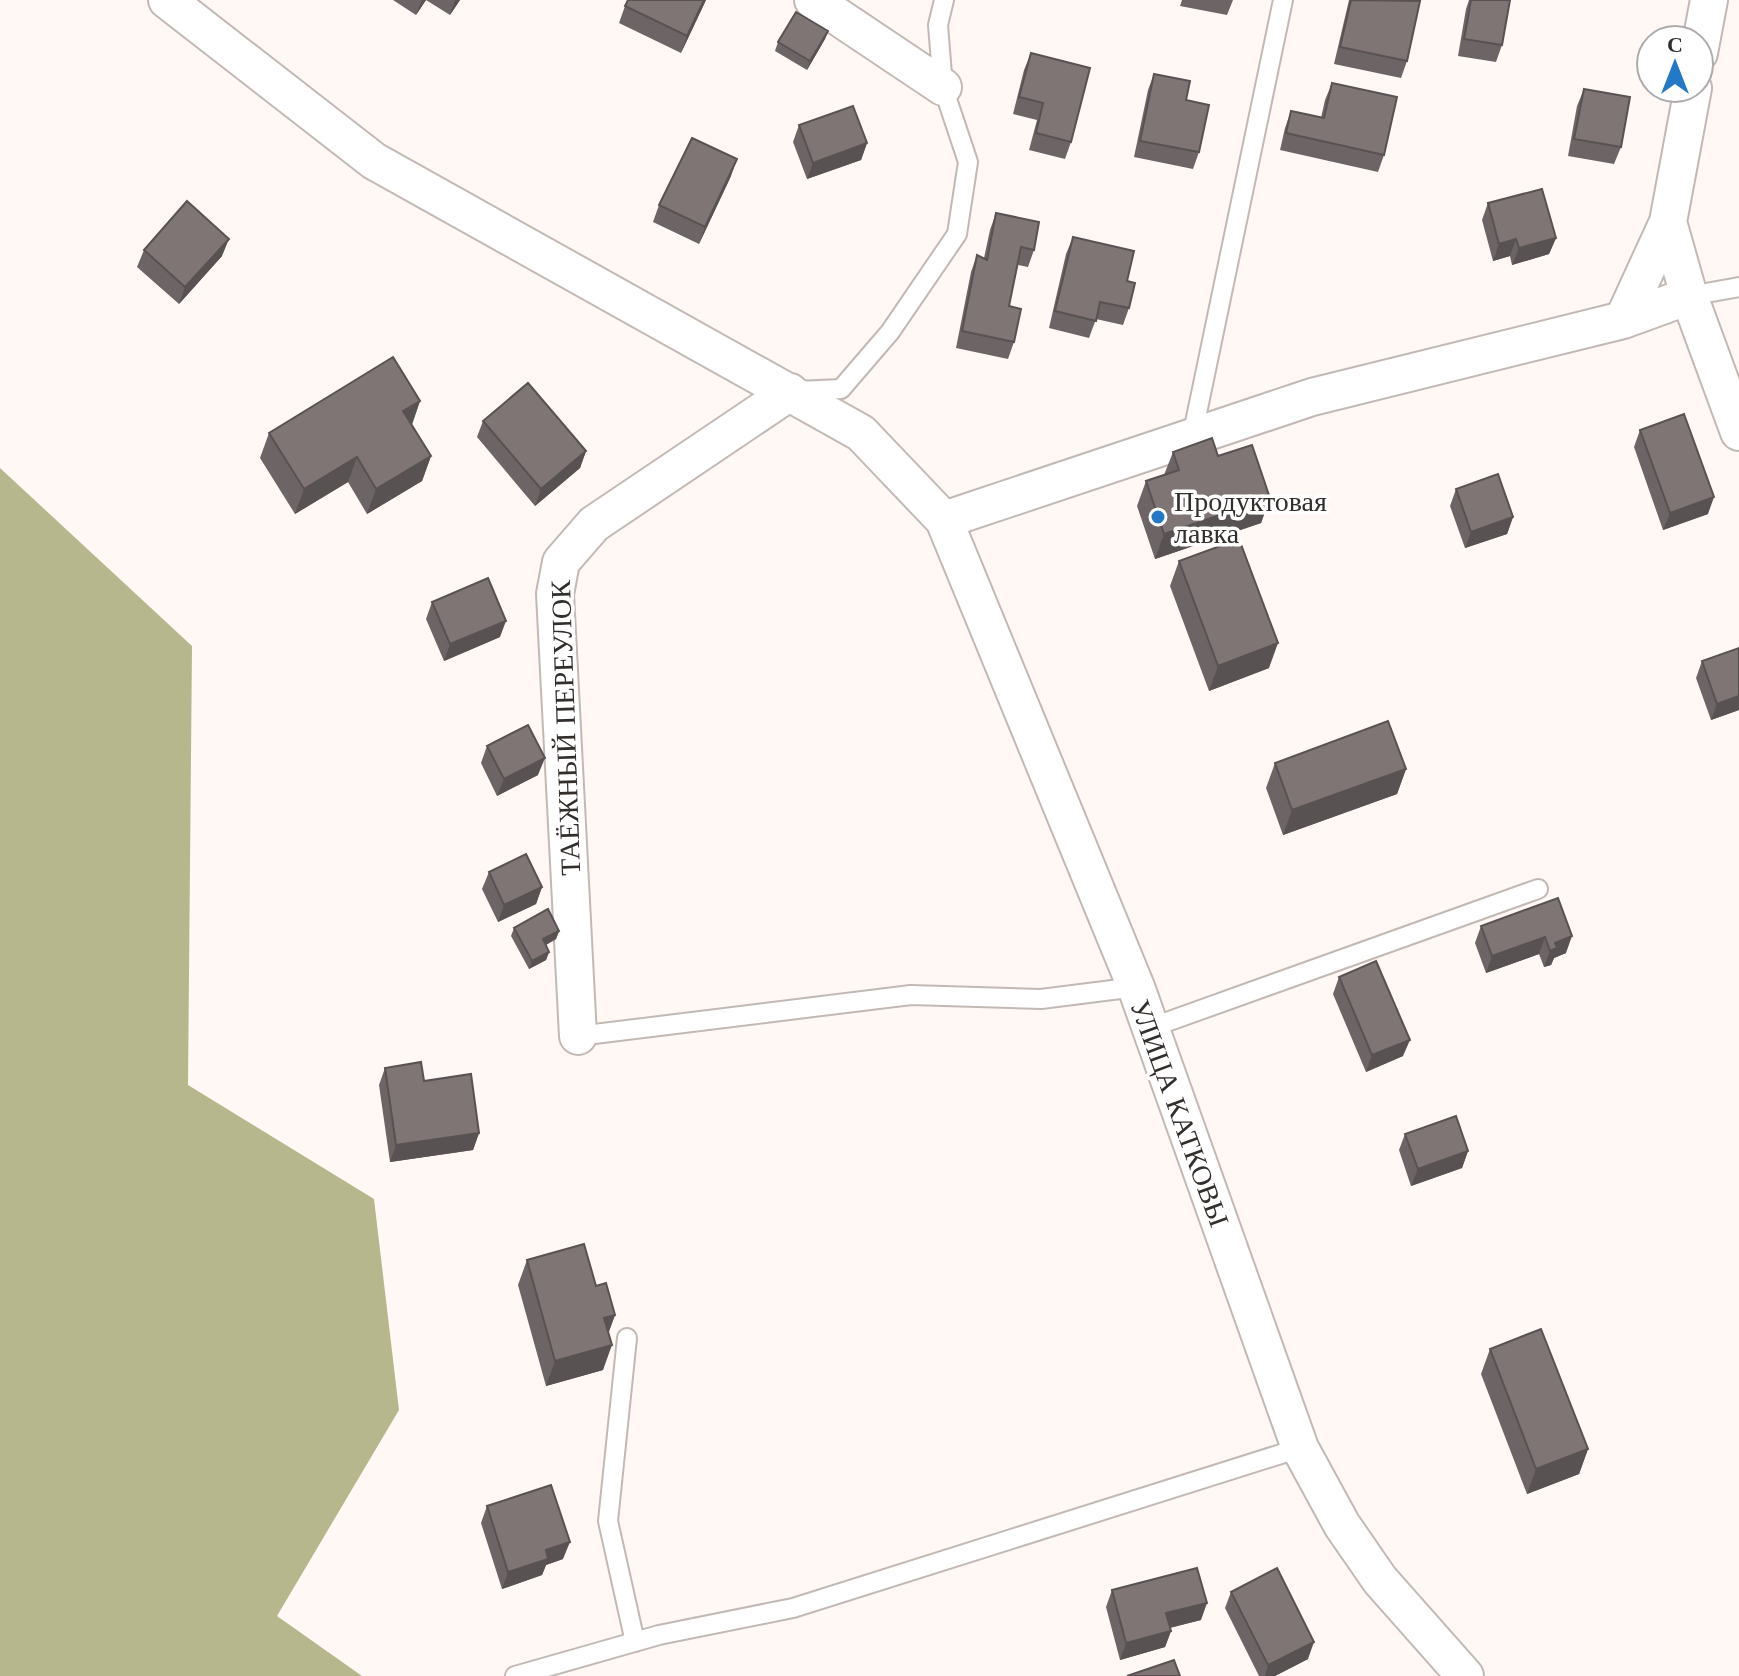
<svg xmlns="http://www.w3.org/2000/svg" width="1739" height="1676" viewBox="0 0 1739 1676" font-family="'Libre Baskerville',serif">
<rect width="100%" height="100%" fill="#fff8f5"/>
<path fill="#b6b78c" d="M0,468L192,646L188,1085L374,1199L399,1410L277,1616L362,1676H0Z"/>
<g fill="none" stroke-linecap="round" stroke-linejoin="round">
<g stroke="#c3b9b4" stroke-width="22">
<path id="service" d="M1689,296L1739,287
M797,391L841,389L890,332L957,234L968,162L943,87L938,25L944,0
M1192,437L1283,0
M1150,1028L1538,889
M578,1036L911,995L1041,999L1136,987
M627,1338L608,1521L635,1642
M515,1676L659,1635L793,1608L1300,1448"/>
</g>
<g stroke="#c3b9b4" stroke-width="40">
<path id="minor" d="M167,0L374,161L861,433L944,520L1136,987L1300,1448L1342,1525L1380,1580L1465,1676
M813,0L943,87
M1699,53L1709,0
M1693,88L1668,222L1689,296L1739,432
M1623,320L1668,222
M944,520L1312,397L1623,320L1689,296
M578,1036L555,594L561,562L594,524L790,392"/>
</g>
<use href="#service" stroke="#fff" stroke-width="18"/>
<use href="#minor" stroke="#fff" stroke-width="36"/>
</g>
<path fill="#6d6565" d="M393,0H460L450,15L426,0L416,15Z
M706,0L681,53L619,23L625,6Z
M1182,0H1233L1227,15L1180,6Z
M1349,0H1416L1407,61L1401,78L1334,64Z
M1469,0H1510L1502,45L1496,62L1458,56L1466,9Z
M828,31L825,39L807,70L775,51L778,42Z
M1031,53L1071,142L1065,159L1029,150L1037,120L1013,114L1024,70Z
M1154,74L1186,100L1199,152L1193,169L1134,157L1148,90Z
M1332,83L1384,155L1378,172L1280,150L1285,128L1291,111L1321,118L1325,100Z
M1584,89L1621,147L1614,164L1568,156L1577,106Z
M799,125L867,143L861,160L807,179L793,142Z
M731,176L699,244L653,222L659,205Z
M1488,203L1556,238L1549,254L1512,265L1510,256L1493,261L1482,220Z
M996,213L1034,250L1028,267L1018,265L1009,306L1014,342L1008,359L956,348L971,272L977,255L984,258L990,230Z
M1073,237L1127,281L1129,308L1123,325L1096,319L1089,338L1049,328L1066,254Z
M144,250L222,256L179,304L137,267Z
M420,401L412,425L431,456L422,481L367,514L348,482L295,514L260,458L269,433Z
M483,421L586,451L580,468L535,506L477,437Z
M1640,430L1708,514L1663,530L1634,447Z
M1173,452L1218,456L1270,498L1261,523L1155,559L1137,506L1146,481L1164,475Z
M1456,489L1513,517L1507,534L1465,548L1450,506Z
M1179,561L1269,668L1209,691L1170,586Z
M432,602L500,637L444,661L426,619Z
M1739,648V710L1711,720L1696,678L1702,661Z
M487,746L538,775L497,796L481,763Z
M1275,763L1406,769L1397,794L1283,835L1266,788Z
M489,872L542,887L536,904L498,922L482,889Z
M1558,898L1566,953L1554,958L1551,965L1544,967L1539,954L1486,973L1475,943L1481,926Z
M514,928L559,931L556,939L546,945L549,952L546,960L529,969L511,936Z
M1339,977L1403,1056L1366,1072L1333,994Z
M385,1068L424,1081L479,1133L473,1150L390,1162L379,1085Z
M1405,1134L1468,1151L1462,1168L1411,1186L1399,1150Z
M527,1260L596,1286L615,1315L608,1333L603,1370L546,1386L518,1285Z
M1490,1349L1588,1449L1579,1474L1527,1494L1481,1374Z
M487,1506L563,1559L546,1565L542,1575L502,1589L481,1523Z
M1112,1590L1201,1620L1170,1628L1171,1631L1165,1647L1120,1660L1106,1607Z
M1231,1592L1308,1659L1275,1676H1259L1225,1608Z"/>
<path fill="#595252" d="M422,0H426L416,15Z
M455,0H460L450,15Z
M704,0H706L681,53L687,36Z
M828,31L825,39L807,70L810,61Z
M867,143L861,160L807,179L813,163Z
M737,159L731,176L699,244L705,227Z
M1556,238L1549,254L1512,265L1519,248Z
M229,239L222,256L179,304L185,287Z
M1516,239L1510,256L1493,261L1499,244Z
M420,401L411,426L403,411Z
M586,451L580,468L535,506L541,489Z
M431,456L422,481L367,514L376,489Z
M357,457L348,482L295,514L304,489Z
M1714,497L1708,514L1663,530L1670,513Z
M1270,498L1261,523L1155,559L1164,534Z
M1513,517L1507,534L1465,548L1471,532Z
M506,621L500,637L444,661L450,644Z
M1278,643L1269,668L1209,691L1218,666Z
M1739,696V710L1711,720L1717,704Z
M545,758L538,775L497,796L504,779Z
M1406,769L1397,794L1283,835L1292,810Z
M542,887L536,904L498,922L504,905Z
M559,931L556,939L540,948L543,939Z
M1572,936L1566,953L1554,958L1551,965L1544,967L1550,951L1555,943Z
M1545,937L1539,954L1486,973L1492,956Z
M549,952L546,960L529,969L532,961Z
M1410,1040L1403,1056L1366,1072L1372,1055Z
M479,1133L473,1150L390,1162L396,1145Z
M1468,1151L1462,1168L1411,1186L1418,1169Z
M615,1315L606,1340L604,1318Z
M612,1345L603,1370L546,1386L555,1361Z
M1588,1449L1579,1474L1527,1494L1536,1469Z
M570,1542L563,1559L546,1565L542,1575L502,1589L508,1572L546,1550Z
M1207,1603L1201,1620L1160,1630L1166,1613Z
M1171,1631L1165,1647L1120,1660L1126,1643Z
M1314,1642L1308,1659L1275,1676H1265L1268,1665Z"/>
<path fill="#7f7575" stroke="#595252" stroke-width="2" d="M628,0H704L687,36L625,6Z
M1351,0L1420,1L1407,61L1340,47Z
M1471,0H1510L1502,45L1464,39Z
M796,12L828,31L810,61L778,42Z
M1031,53L1090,68L1071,142L1036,133L1043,103L1019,97Z
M1154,74L1190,81L1186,100L1209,105L1199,152L1140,141Z
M1332,83L1397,97L1384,155L1286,133L1291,111L1324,118Z
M1584,89L1630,97L1621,147L1574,139Z
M853,106L867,143L813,163L799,125Z
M692,138L737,159L705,227L659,205Z
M1542,189L1556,238L1519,248L1516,239L1499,244L1488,203Z
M187,201L229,239L185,287L144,250Z
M996,213L1039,222L1034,250L1021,247L1009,306L1021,309L1014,342L962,331L977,255L987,260Z
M1073,237L1134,251L1127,281L1135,283L1129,308L1100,302L1096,321L1055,311Z
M393,357L420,401L403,411L431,456L376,489L357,457L304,489L269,433Z
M528,383L586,451L541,489L483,421Z
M1684,414L1714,497L1670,513L1640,430Z
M1212,438L1218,456L1252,445L1270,498L1164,534L1146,481L1179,470L1173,452Z
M1498,474L1513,517L1471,532L1456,489Z
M1239,539L1278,643L1218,666L1179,561Z
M488,578L506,621L450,644L432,602Z
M1739,648V696L1717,704L1702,661Z
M1388,721L1406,769L1292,810L1275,763Z
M528,725L545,758L504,779L487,746Z
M526,854L542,887L504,905L489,872Z
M1558,898L1572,936L1555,943L1557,948L1550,951L1545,937L1492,956L1481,926Z
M548,909L559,931L543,939L549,952L532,961L514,928Z
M1376,961L1410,1040L1372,1055L1339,977Z
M421,1062L424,1081L471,1074L479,1133L396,1145L385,1068Z
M1456,1116L1468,1151L1418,1169L1405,1134Z
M584,1244L596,1286L606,1283L615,1315L604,1318L612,1345L555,1361L527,1260Z
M1541,1329L1588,1449L1536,1469L1490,1349Z
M551,1485L570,1542L546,1550L548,1559L508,1572L487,1506Z
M1197,1568L1207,1603L1166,1613L1171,1631L1126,1643L1112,1590Z
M1277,1568L1314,1642L1268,1665L1231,1592Z
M1174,1660L1180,1676H1127Z"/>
<circle fill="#2479c7" stroke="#fff" stroke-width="3" cx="1158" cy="517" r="8"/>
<g text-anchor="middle" stroke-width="7" stroke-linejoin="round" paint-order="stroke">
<g font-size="28" fill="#322e2c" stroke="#fff" text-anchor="start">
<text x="1174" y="511">Продуктовая<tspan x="1174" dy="32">лавка</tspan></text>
</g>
<g font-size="28" fill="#322e2c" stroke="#fff">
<text transform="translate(565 728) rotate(-92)" y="10">ТАЁЖНЫЙ ПЕРЕУЛОК</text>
<text transform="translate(1180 1113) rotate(70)" y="10">УЛИЦА КАТКОВЫ</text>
</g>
</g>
<g transform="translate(1675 64)"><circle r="38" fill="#ffffff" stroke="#adabab" stroke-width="2"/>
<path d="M0-6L14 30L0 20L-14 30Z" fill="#2479c7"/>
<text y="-12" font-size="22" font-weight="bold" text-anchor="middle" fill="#322e2c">С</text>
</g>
</svg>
